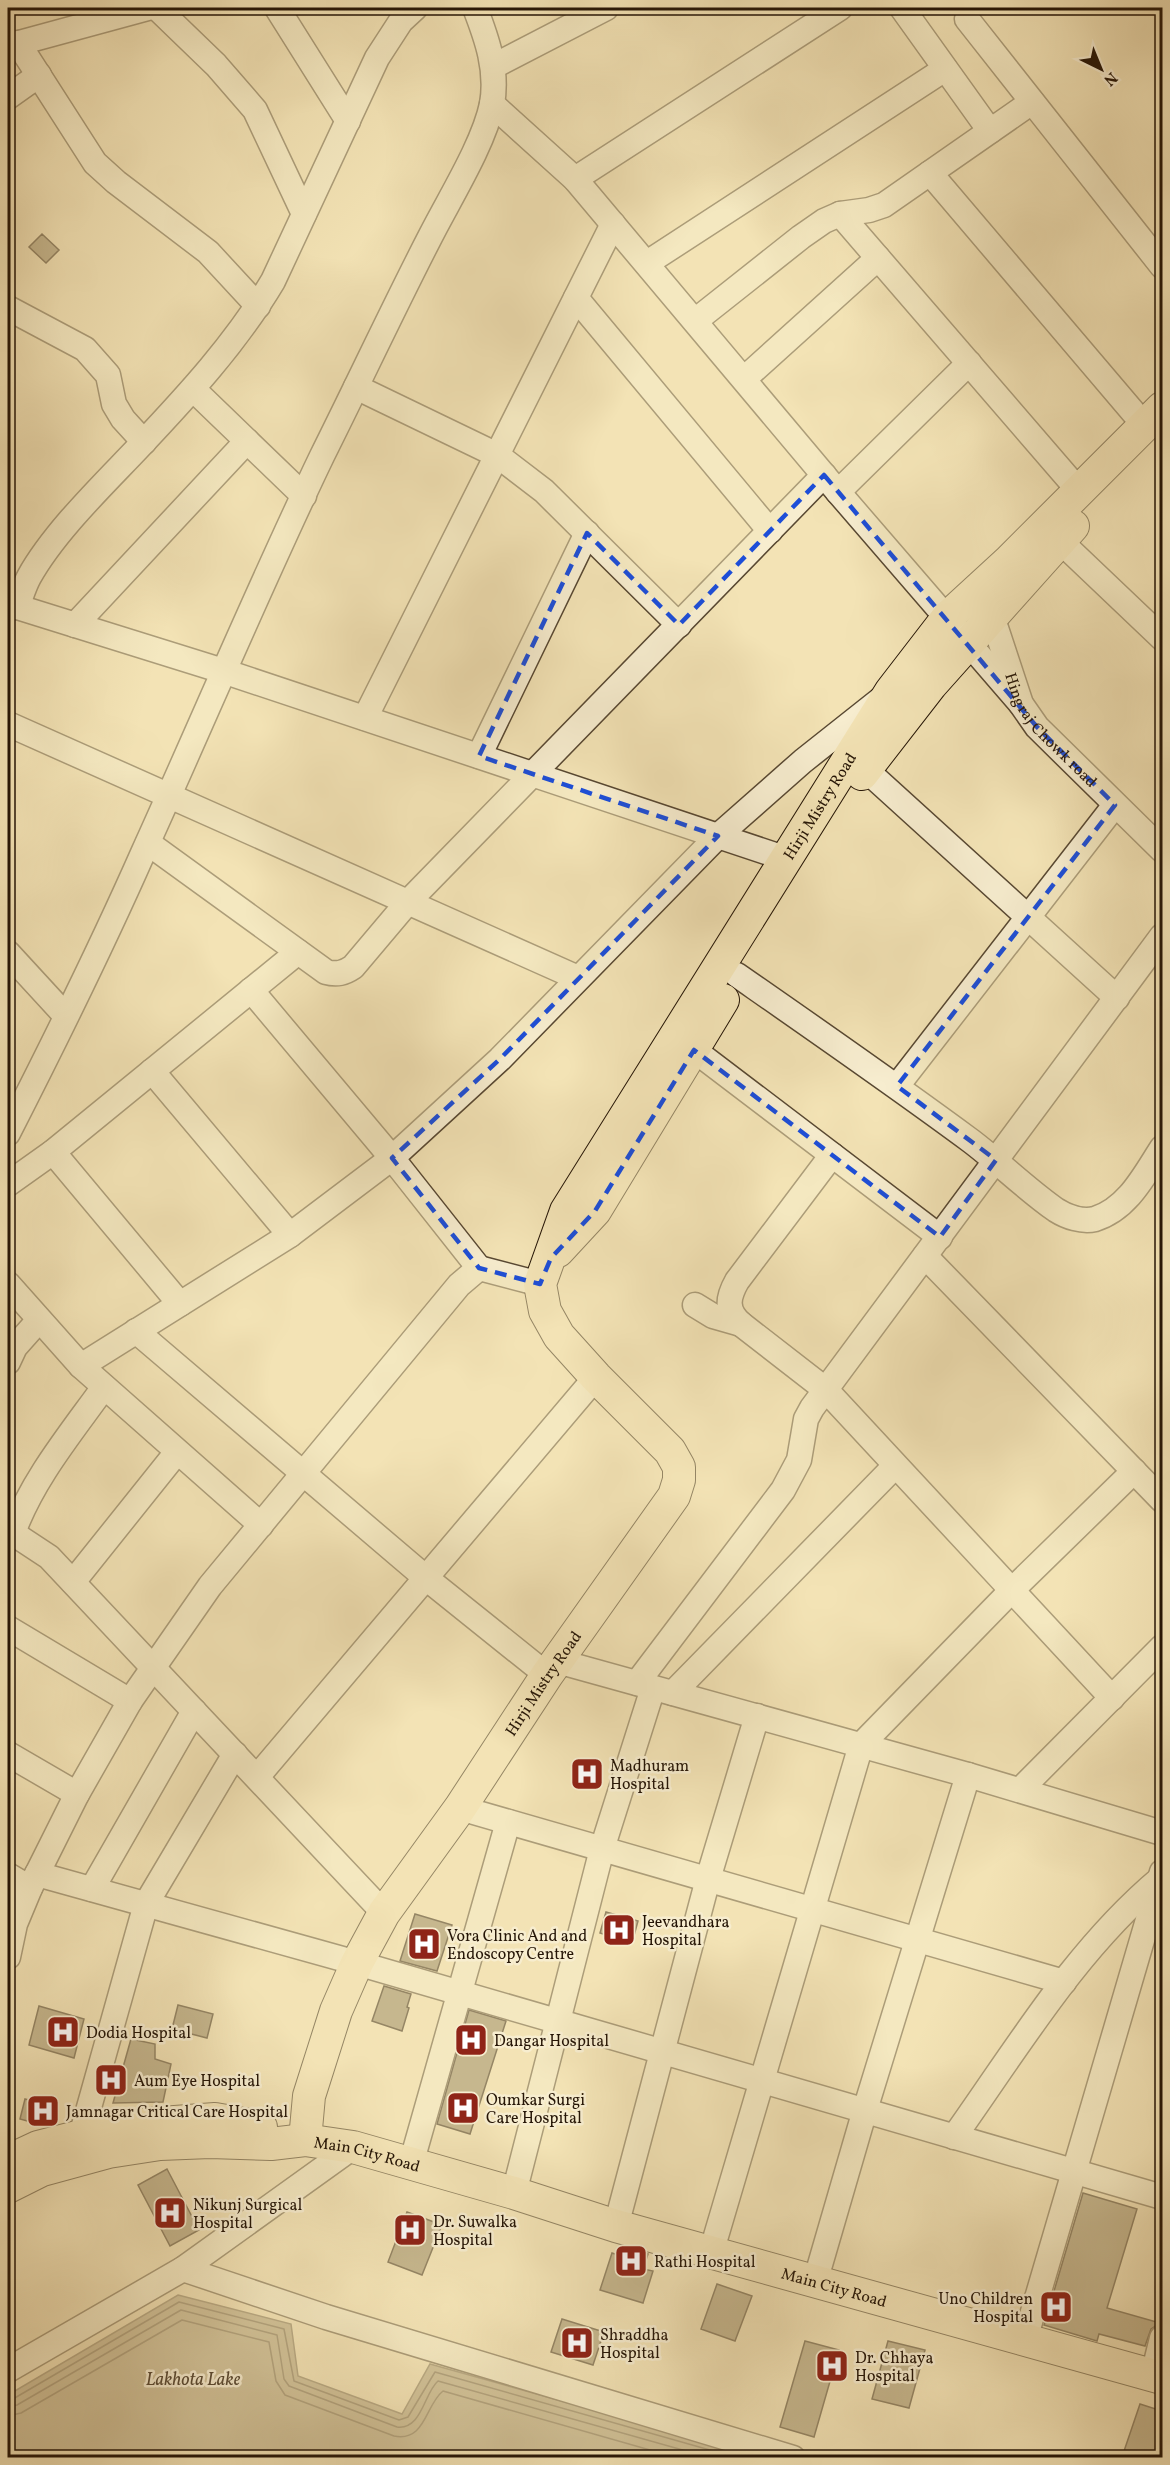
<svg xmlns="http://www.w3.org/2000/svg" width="1170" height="2465" viewBox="0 0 1170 2465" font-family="Vollkorn,serif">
<rect width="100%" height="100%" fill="#f3e3b5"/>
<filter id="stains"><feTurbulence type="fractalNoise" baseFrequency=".00333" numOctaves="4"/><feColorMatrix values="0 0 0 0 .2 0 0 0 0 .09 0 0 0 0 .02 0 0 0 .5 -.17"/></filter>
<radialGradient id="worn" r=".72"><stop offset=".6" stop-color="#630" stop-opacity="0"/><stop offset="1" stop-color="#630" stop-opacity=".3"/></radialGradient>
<path fill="#ad9d7a" stroke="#77674c" stroke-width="1.5" d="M178,2295L291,2324L298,2376L402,2414L430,2364L760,2457H8V2395Z"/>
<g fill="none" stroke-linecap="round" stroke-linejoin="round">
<path stroke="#695940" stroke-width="1.5" d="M8,2399H13L179,2302L284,2329L294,2381L399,2420L408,2417L435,2372L738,2458
M8,2407L17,2405L181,2310L277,2335L284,2379L289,2386L397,2427C422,2430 424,2393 438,2381L711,2458
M8,2416L21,2413L182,2320L269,2342L276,2381L285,2395L394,2436C426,2442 425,2405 443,2391L678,2458"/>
</g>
<path fill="#908061" stroke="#251506" stroke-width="1.5" d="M42,234L59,250L46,263L29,247Z
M606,1912L638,1921L632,1943L600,1933Z
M415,1914L452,1925L437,1971L400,1961Z
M384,1986L411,1994L407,2007L409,2008L402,2031L372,2021Z
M178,2005L213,2014L207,2038L172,2029Z
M39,2006L84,2019L74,2058L29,2045Z
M469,2010L506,2021L470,2134L437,2124Z
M131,2039L155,2044V2059L171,2064L163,2102L113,2103Z
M25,2099L51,2106L46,2126L20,2119Z
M167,2169L199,2230L170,2246L138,2185Z
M1083,2193L1137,2209L1107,2308L1160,2323L1151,2329L1145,2346L1099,2334L1097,2341L1044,2325Z
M407,2212L442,2225L422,2275L388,2262Z
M627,2248L648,2254L643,2269L653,2271L643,2303L600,2290L612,2253L624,2257Z
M717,2284L752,2296L735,2341L701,2329Z
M562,2319L604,2332L593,2365L551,2352Z
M805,2341L839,2350L814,2437L780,2427Z
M888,2341L925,2350L909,2408L872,2399Z
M1140,2404L1162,2411V2457H1122Z"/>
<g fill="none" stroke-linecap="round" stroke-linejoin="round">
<g stroke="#584832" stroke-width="27">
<g id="minor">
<path d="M157,8L216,65L255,110L304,214"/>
<path d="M277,8L348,121"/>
<path d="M902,8L990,131"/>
<path d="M967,19L1162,266"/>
<path d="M18,43L95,163L116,182L208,252L258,306"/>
<path d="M8,46L148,8"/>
<path d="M494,66L606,8"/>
<path d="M8,97L39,75"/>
<path d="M492,104L575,179L838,492L1021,704"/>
<path d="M930,173L1145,426"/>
<path d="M575,179L840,8"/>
<path d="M840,214L1080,492"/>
<path d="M647,263L945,69"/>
<path d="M576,298L770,531"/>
<path d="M8,308L85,349L108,375L114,404L123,419L144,442"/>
<path d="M695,321L801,237L824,221L840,214L869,210L884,205L1032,102"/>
<path d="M744,379L878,258"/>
<path d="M356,387L497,455L544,491L679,625"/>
<path d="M193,389L304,496"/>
<path d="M838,492L969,363"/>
<path d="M1059,540L1162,638"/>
<path id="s1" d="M990,603L992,616L1021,704L1037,727L1162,850"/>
<path d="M8,604L223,671L787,859"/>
<path d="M17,607C21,597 24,586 29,577C54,532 103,485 138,448C188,395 236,343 273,281L377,58L401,21L415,8"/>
<path d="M75,625L247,441"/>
<path d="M365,718L613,224"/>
<path d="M8,724L578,978"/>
<path d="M479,756L587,533"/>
<path d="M865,769L1117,998"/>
<path d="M148,843L326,972C337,975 344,973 353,967L407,903L824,475"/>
<path d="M8,953L65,1015"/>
<path d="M737,975C816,1030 894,1084 971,1141C1000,1163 1026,1189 1056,1210C1067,1217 1082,1222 1095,1219C1128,1209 1145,1174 1162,1148"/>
<path d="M251,990L392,1158L479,1268"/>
<path d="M694,1050L940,1237"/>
<path d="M152,1071L290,1235"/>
<path d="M897,1086L1115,805"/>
<path d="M8,1133C55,1041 101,948 143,853C203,721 259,587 322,456C358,384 392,311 429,239C448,201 484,144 492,104C498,70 487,39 475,8"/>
<path d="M53,1152L180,1304"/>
<path d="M832,1155L737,1281C728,1297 725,1310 741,1324L826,1390L1112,1698"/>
<path d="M8,1184L53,1152L298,952"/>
<path d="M925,1256L1162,1500"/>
<path d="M8,1284L81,1366L261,1525"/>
<path d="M695,1305L713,1316L741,1324"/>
<path d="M136,1331L426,1578L547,1675"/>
<path d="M8,1362L15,1347L39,1320"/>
<path d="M81,1366L290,1235L392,1158L500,1059L718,836L803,761L880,700"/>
<path d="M8,1530L49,1557L384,1913"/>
<path d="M13,1533C32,1480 71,1433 104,1387"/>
<path d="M73,1582L177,1452"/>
<path d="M8,1628L130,1701"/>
<path d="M557,1661L968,1775L1162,1833"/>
<path d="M637,1683L783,1490L799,1460L806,1419L812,1408L1162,936"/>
<path d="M673,1693L895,1466"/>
<path d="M8,1754L77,1794"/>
<path d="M257,1777L596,1377"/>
<path d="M1020,1790L1162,1647"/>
<path d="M460,1808L1064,1982"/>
<path d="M37,1874L357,1963L1162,2197"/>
<path d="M8,1875L30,1888"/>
<path d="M92,1889L194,1711"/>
<path d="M8,1957L15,1924L30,1888L77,1794L130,1701L210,1586L459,1285L479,1268L540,1284"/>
<path d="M81,2136L146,1904L235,1754"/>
<path d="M954,2137C1018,2047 1076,1949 1161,1878"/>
<path d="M411,2164L508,1822"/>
<path d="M514,2193L602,1849L653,1688"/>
<path d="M616,2226L708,1879L757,1716"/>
<path d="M711,2253L861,1745L1011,1591L1134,1471"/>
<path d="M183,2269L326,2317L793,2458"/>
<path d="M815,2282L865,2110L968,1775"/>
<path d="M1025,2339L1162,1872"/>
<path d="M8,2370L183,2269L353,2147"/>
<path d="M1153,2375L1162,2338"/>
</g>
</g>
<g stroke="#251506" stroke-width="34">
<g id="major">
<path d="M862,774L931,685L1073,526"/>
<path d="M558,1251L595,1211L723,1000"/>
<path id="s2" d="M305,2140L309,2096L336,2011L357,1963L384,1913L460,1808L547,1675L674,1496L679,1480V1467L670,1451L596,1377L559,1336L545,1311L540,1284L566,1211L891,691L948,617L1009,561L1162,408"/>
<path d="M8,2161L38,2147L81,2136L148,2124L215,2119L261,2127"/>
<path id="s3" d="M8,2187L42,2170L108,2152L160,2144L210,2142L271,2144L305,2140L353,2147L514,2193L616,2226L1162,2378"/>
</g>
</g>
<use href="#minor" stroke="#f7edcf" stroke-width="24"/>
<use href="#major" stroke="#f3e3b5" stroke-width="32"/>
</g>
<path d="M0 0H1170V2465H0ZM824,475L1037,727L1115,805L897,1086L996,1160L940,1237L694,1050L595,1211L551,1258L540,1284L479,1268L392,1158L500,1059L718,836L479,756L587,533L679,625Z" fill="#f3e3b5" fill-opacity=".55" fill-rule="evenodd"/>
<path fill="none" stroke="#1d4ed8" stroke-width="4.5" stroke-dasharray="12 8" stroke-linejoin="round" d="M824,475L1037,727L1115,805L897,1086L996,1160L940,1237L694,1050L595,1211L551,1258L540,1284L479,1268L392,1158L500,1059L718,836L479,756L587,533L679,625Z"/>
<defs>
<g id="hospital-square" transform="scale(1.725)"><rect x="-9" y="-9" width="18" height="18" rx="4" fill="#8f2418" stroke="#f7edcf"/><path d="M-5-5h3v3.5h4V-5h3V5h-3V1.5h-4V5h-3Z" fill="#fff"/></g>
</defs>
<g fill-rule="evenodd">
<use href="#hospital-square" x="587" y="1774"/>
<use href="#hospital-square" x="619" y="1930"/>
<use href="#hospital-square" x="424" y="1944"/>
<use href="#hospital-square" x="63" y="2032"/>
<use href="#hospital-square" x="471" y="2040"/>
<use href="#hospital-square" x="111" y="2080"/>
<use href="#hospital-square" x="463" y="2108"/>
<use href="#hospital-square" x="43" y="2111"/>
<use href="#hospital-square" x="170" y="2213"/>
<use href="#hospital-square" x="410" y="2230"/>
<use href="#hospital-square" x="631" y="2261"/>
<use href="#hospital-square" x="1056" y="2307"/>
<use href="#hospital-square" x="577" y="2343"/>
<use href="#hospital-square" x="832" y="2366"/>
</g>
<g text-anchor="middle" stroke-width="5" stroke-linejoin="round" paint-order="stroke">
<g font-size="16" fill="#251506" stroke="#f7edcf">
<text dy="6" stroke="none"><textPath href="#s1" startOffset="144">Hingraj Chowk road</textPath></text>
<text dy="6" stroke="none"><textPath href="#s2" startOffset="1570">Hirji Mistry Road</textPath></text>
<text dy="6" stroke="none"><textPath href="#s2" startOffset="522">Hirji Mistry Road</textPath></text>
<text dy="6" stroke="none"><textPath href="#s3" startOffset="368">Main City Road</textPath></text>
<text dy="6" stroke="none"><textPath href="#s3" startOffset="854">Main City Road</textPath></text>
</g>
<g font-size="16" fill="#251506" stroke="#f7edcf" text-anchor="start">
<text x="610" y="1771">Madhuram<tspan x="610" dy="18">Hospital</tspan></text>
<text x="642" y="1927">Jeevandhara<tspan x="642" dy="18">Hospital</tspan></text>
<text x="447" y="1941">Vora Clinic And and<tspan x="447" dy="18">Endoscopy Centre</tspan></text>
<text x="86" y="2038">Dodia Hospital</text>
<text x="494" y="2046">Dangar Hospital</text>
<text x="134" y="2086">Aum Eye Hospital</text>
<text x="486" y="2105">Oumkar Surgi<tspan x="486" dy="18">Care Hospital</tspan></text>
<text x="66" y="2117">Jamnagar Critical Care Hospital</text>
<text x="193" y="2210">Nikunj Surgical<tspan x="193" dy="18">Hospital</tspan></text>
<text x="433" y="2227">Dr. Suwalka<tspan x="433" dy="18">Hospital</tspan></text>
<text x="654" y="2267">Rathi Hospital</text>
<text x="1033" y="2304" text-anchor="end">Uno Children<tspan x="1033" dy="18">Hospital</tspan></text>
<text x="600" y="2340">Shraddha<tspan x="600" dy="18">Hospital</tspan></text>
<text x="855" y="2363">Dr. Chhaya<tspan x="855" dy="18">Hospital</tspan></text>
</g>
<g font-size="18" font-style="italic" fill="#5b4b34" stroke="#f7edcf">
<text x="193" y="2385">Lakhota Lake</text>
</g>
</g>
<rect width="1170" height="2465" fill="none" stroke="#f3e3b5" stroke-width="30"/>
<rect x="9" y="9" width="1152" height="2447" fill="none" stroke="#251506" stroke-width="3"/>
<rect x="15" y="15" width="1140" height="2435" fill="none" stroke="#251506" stroke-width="1.5"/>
<g transform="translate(1101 69) rotate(137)" stroke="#f7edcf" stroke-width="4.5" paint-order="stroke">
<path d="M0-4.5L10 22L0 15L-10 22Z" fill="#251506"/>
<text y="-9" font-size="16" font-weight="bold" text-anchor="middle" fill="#251506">N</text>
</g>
<rect width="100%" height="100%" filter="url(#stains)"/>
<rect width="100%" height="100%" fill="url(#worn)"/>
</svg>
